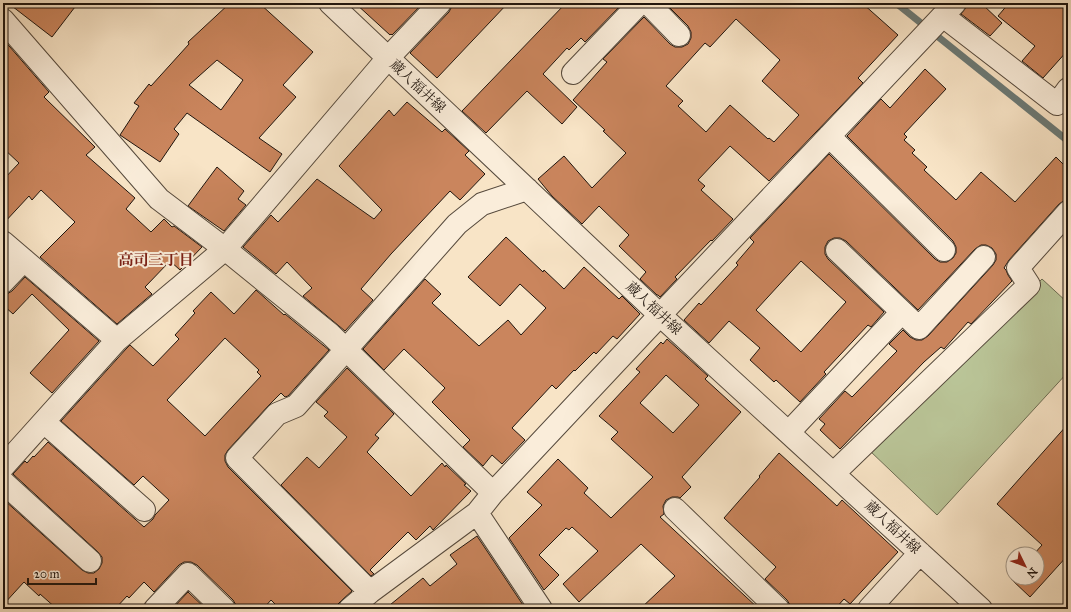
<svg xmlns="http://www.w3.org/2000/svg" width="1071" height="612" viewBox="0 0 1071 612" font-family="'IM FELL Great Primer','Noto Serif JP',serif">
<rect width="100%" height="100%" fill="#f8e4c6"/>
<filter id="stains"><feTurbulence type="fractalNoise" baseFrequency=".005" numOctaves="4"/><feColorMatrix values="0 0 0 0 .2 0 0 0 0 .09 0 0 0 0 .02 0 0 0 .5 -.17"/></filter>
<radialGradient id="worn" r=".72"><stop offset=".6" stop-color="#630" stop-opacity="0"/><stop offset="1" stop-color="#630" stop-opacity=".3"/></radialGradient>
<path fill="#bac598" stroke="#6c6d53" d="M1042,279L1068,303V372L937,515L869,450Z"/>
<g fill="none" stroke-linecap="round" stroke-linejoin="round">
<path stroke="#6c7a76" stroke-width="7" d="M896,3L1068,141"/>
</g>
<path fill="#ca855d" stroke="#1f150e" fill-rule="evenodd" d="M8,3H78L52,37Z
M230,3H259L313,52L283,85L296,97L259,138L282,154L270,172L187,113L174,129L179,134L160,162L120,135L139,106L134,103L149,84L151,86L189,44L188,42ZM217,60L243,80L221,110L189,85Z
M355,3H423L392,35L391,34L390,35Z
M452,3H508L437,78L410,53L449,12L452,6Z
M566,3H623L585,42L581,38L569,50L567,48L543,74L577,107L562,124L527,91L486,133L462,111Z
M665,3H862L898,35L858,78L863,83L769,181L730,146L698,180L705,186L701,190L733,219L712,241L711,240L675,277L677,279L660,297L658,295H657L640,279L646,272L619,246L629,235L599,206L582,224L552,196L538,179L564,156L592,188L626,153L603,131L605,130L573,100L607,62L603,59L644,17L670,44L675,47H682L688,44L691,38V32L688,26ZM736,19L780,60L762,81L799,115L774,142L769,138L768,139L730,105L706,132L678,106L683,101L666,86L705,43L710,47Z
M967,3H981L1002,23L990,36L961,14L967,6Z
M1009,3H1068V50L1043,78L1022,61L1035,46L998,16Z
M3,39L49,92L44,97L95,147L86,155L135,198L126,209L151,232L164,219L172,227L174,226L202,247L180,270L170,261L145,287L152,294L117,324L40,257L75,222L41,190L32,200L29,196L3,224V180L19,163L3,148Z
M925,69L946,89L904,134L907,137L904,140L915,150L912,153L927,167L924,170L956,200L981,172L1015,202L1056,157L1068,169V198L1059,204L1009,260L1004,268L1006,270L1008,275L1012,281L971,324L968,322L944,349L941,347L924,362L840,449L820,430L825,424L819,419L845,391L852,397L897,351L889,344L903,330L910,337L916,340H922L928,336L993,265L996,260V254L992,248L986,245H981L975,249L918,310L846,241L840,238H834L828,241L825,247V254L828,259L884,312L871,327L868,325L824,372L826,374L800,402L776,380L774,382L750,360L760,348L729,321L709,343L684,320L699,303L701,305L738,265L736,263L754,242L750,238L829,154L935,259L940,262H947L953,258L956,253V247L953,241L847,136L881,99L890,108ZM801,261L846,302L801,352L756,310Z
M407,102L442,132L445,129L469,151L465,155L485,174L460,200L450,191L391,254L361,289L373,300L345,331L303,296L312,288L287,262L276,274L243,247L271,215L278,222L317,179L374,219L382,210L339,166L389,110L394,116Z
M217,167L244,191L238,199L246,205L224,231L188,206Z
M506,237L543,272L544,270L564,289L584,267L619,299L622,296L640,314L617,339L613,336L596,354L594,352L575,371L574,370L556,389L552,385L512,428L525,440L502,464L492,455L483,466L463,447L470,440L432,402L445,388L404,349L384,370L363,349L425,279L441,294L432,303L479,346L508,320L521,335L546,308L520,284L500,306L468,277Z
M25,277L99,341L52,393L30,373L69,330L32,294L13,314L3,305V294H7L12,291Z
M256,290L284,315L285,314L329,350L288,396L285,397L281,393L268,406L228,450L225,455V461L228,467L352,591L342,600L338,604V609H280L271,600L263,609H236V605L233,600L197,565L191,562H184L179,565L154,592L144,582L129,598L127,596L115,609H57L40,594L39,596L24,582L3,605V499L82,570L88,573H94L99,569L102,563V557L98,552L13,474L25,461L27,463L33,456L34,457L48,442L144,527L153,519L155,515L169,500L143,476L134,485L61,421L126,349L130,345L153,366L179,339L175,335L195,313L193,311L211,292L234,314ZM225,338L259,370L257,372L261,376L205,436L167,400Z
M667,339L708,376L705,379L741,412L682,477L691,487L680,498L678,497H672L666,500L663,506L664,514L660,517L759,609H640L675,576L641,544L579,602L563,584L598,551L572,527L569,530L566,528L539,555L559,575L544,590L509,538L542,505L527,492L558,459L588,488L584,493L611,518L653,477L611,439L618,432L599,416L640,372L636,369L661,342L663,344ZM666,375L699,405L673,433L640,403Z
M347,368L394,414L375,435L379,438L367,452L411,496L442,463L445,467L446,465L466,484L464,485L471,491L433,530L430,526L416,540L408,532L370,570L374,574L371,576L281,485L307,457L319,468L347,437L324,416L328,412L316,402Z
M1068,424V555L1030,597L1011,579L1013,577V578H1037V554H1034L1042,545L997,504Z
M779,453L837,506L842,500L898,552L850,604L844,599L835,609H790V605L787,600L765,579L776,567L724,518L760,477L759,476Z
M477,536L525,608L524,609H385L423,578L430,586L457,564L450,555Z
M188,592L206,609H172Z"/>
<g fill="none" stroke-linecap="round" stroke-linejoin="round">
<g stroke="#55493c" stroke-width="24">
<path id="street" d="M330,3L660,315L981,609
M648,3L679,35
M943,16L1057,104L1068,89
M3,20L159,199L225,249L330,334L493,493
M573,73L640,3
M829,136L944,250
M3,242L117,340
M837,250L919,328L984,257
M3,282L24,260
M44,422L144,510
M789,432L902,312
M3,467L117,340L225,249L388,58L440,3
M834,473L1029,285L1018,268L1068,212
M3,482L90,561
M675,509L778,609
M477,513L541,609
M370,592L237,458L277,414L296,406L457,224L482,204L527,189
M155,609L188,574L224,609
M350,609L370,592L477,513L493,493L660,315L955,3
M869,609L920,553"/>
</g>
<use href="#street" stroke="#faedda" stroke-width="22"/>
</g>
<g text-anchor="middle" stroke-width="4" stroke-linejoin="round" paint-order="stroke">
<g font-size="14" fill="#1f150e" stroke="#faedda">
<text transform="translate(418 86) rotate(43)" y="5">蔵人福井線</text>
<text transform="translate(654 308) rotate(43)" y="5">蔵人福井線</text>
<text transform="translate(893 527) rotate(43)" y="5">蔵人福井線</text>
</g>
<g font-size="15" font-weight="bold" fill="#7a1f14" stroke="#faedda">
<text x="156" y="265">高司三丁目</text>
</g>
</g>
<rect width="1071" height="612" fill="none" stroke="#f8e4c6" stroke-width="16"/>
<rect x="4" y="4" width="1063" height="604" fill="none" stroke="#1f150e" stroke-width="2"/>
<rect x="8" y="8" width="1055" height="596" fill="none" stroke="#1f150e"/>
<g transform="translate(1025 566) rotate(133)"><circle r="19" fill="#faedda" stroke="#a29788"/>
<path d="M0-3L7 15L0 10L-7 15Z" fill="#8f2418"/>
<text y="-6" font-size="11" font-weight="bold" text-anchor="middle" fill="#1f150e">N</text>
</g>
<path d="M28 578v6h68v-6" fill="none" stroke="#1f150e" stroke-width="2"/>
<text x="34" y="578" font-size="12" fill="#1f150e" stroke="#faedda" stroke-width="3" paint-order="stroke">20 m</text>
<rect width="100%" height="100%" filter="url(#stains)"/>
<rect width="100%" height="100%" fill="url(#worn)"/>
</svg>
